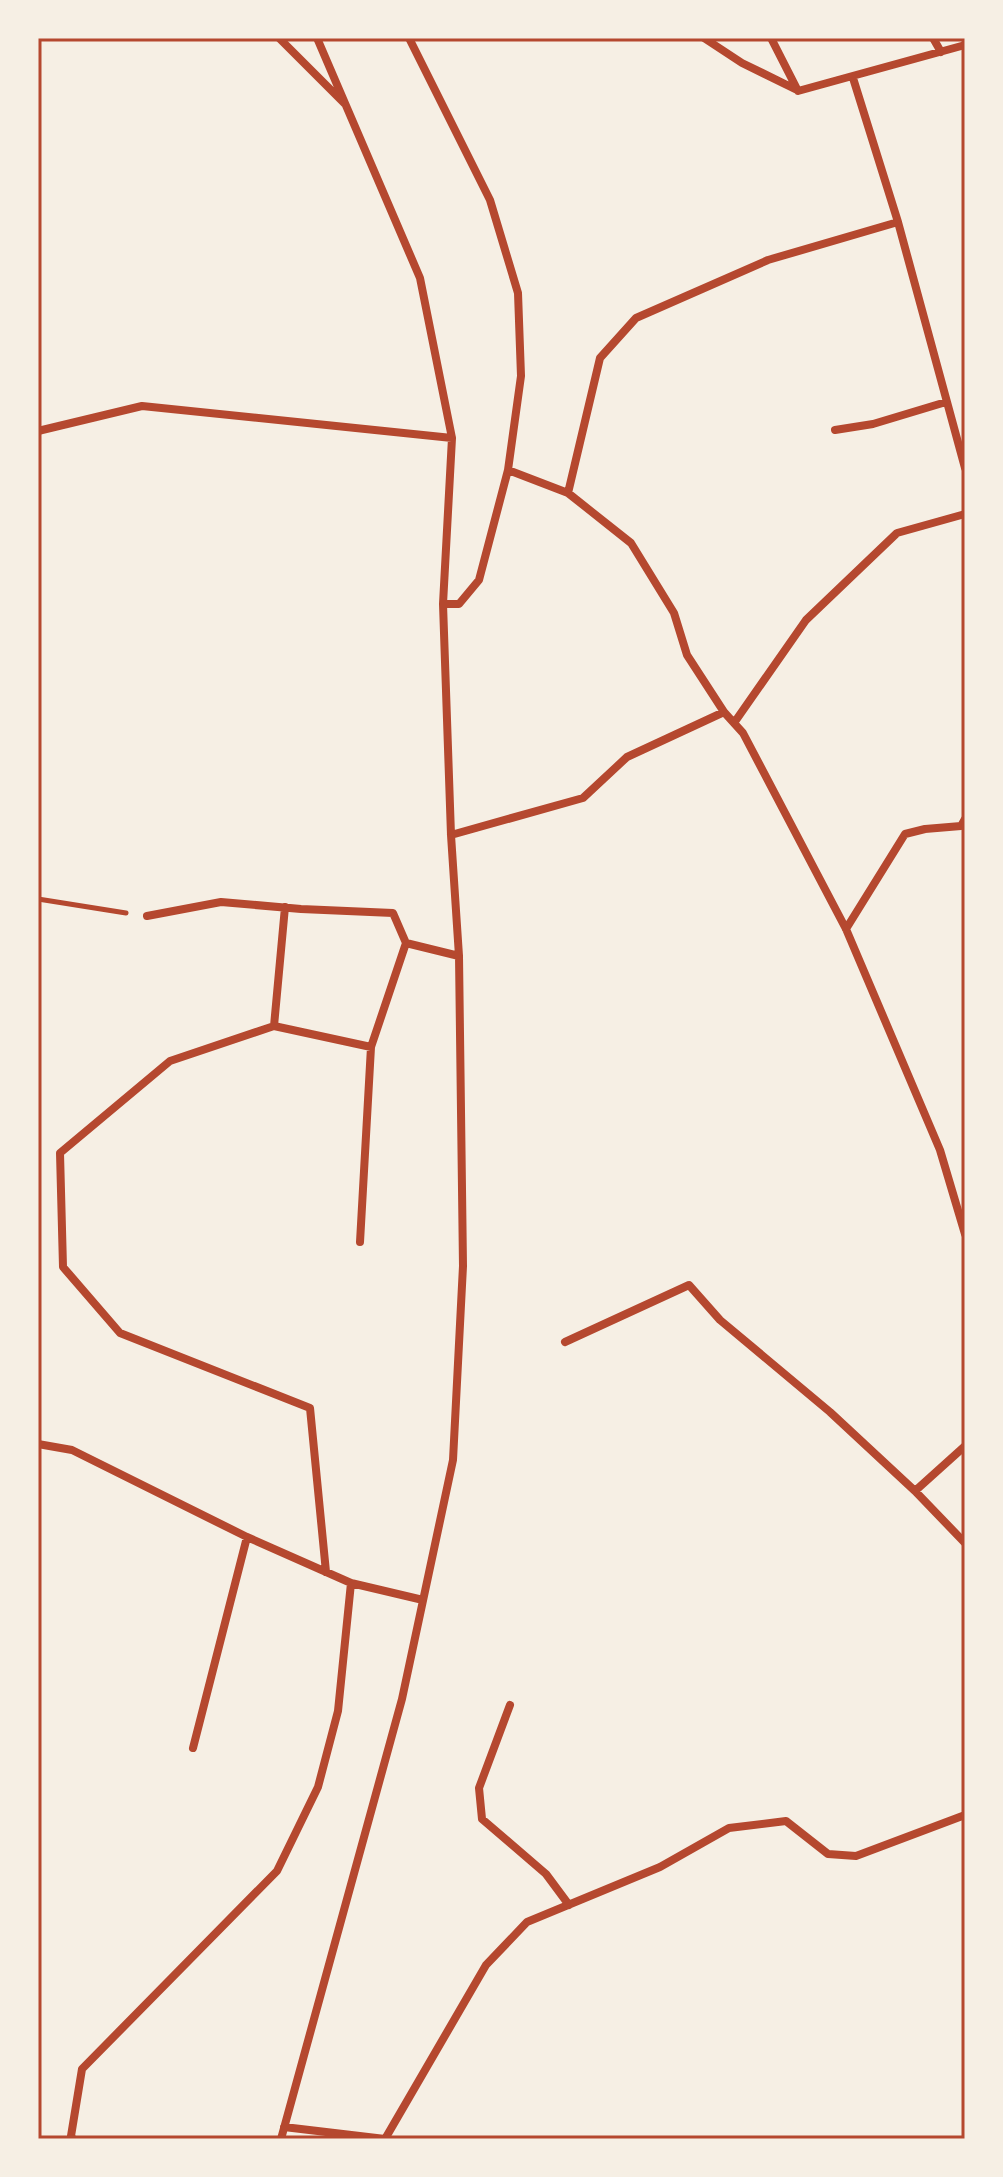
<svg xmlns="http://www.w3.org/2000/svg" width="1003" height="2177" viewBox="0 0 1003 2177" font-family="Commissioner,sans-serif">
<rect width="100%" height="100%" fill="#f6efe4"/>
<g fill="none" stroke-linecap="round" stroke-linejoin="round">
<path stroke="#b5482f" stroke-width="5" d="M38,899L126,913"/>
<path stroke="#b5482f" stroke-width="8" d="M279,38L345,104
M409,38L490,200L518,293L521,376L508,470L479,580L459,604H443
M704,38L742,63L797,90
M771,38L798,91L965,45
M933,38L941,52
M853,78L898,222L965,468
M835,430L873,424L946,402
M38,431L142,406L452,438
M508,470L568,493L631,543L674,613L687,655L724,712
M568,493L600,358L636,318L768,260L898,222
M734,723L806,620L897,533L965,514
M451,835L583,798L627,757L724,712L743,733L846,929L940,1150L965,1234
M285,907L274,1026L170,1061L60,1153L63,1267L120,1333L310,1408L326,1572
M147,916L221,902L301,909L393,913L406,943L459,956
M846,929L905,834L925,829L961,826L965,819
M274,1026L371,1047L406,943
M360,1242L371,1047
M565,1342L689,1285L720,1320L830,1412L915,1491
M38,1444L72,1450L247,1537
M965,1446L915,1491L965,1543
M510,1705L479,1788L482,1819L546,1874L569,1905
M193,1748L247,1537L351,1583L423,1600
M284,2127L385,2139L486,1965L527,1922L660,1867L729,1828L786,1821L828,1854L856,1856L965,1815
M73,2139L71,2136L82,2069L277,1871L318,1787L338,1711L351,1583
M281,2139L402,1699L453,1460L463,1266L459,956L451,835L443,604L452,438L420,278L317,38"/>
</g>
<rect width="1003" height="2177" fill="none" stroke="#f6efe4" stroke-width="80"/>
<rect x="40" y="40" width="923" height="2097" fill="none" stroke="#b5482f" stroke-width="3"/>
</svg>
